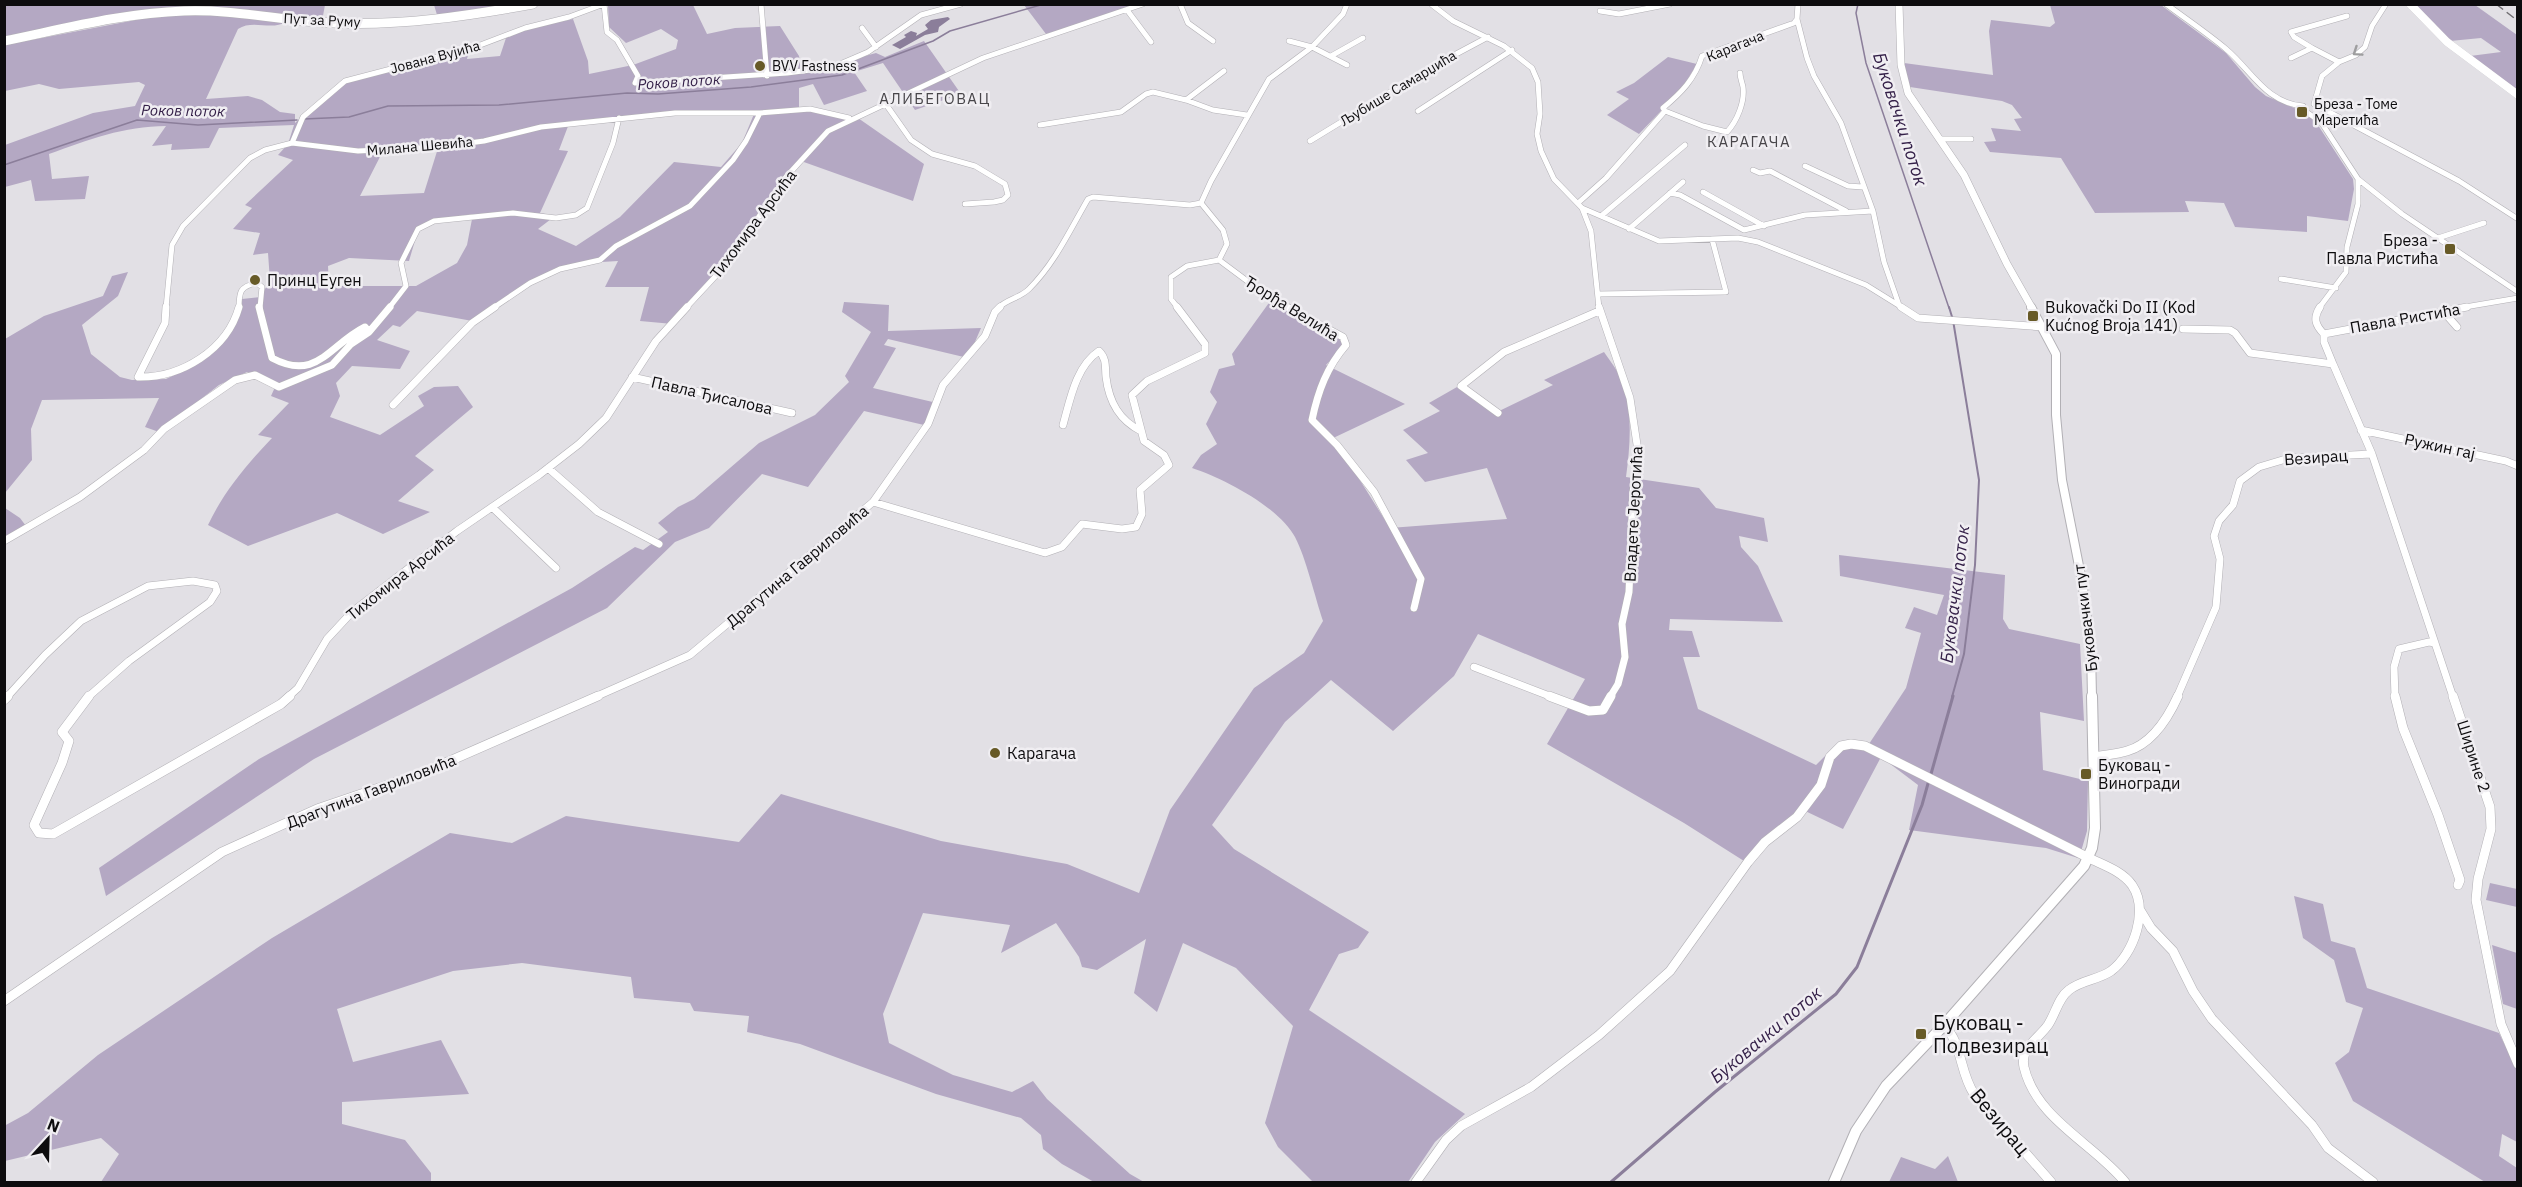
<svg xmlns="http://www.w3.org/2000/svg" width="2522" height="1187" viewBox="0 0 2522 1187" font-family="'IBM Plex Sans',sans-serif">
<rect width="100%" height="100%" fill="#e2e0e5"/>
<path fill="#b4a8c3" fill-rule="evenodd" d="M5,5H325L322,21L205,9L5,40Z
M434,5H529L438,18Z
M608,5H693L707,34L735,28L780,26L799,56L802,73L876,53L885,57L924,41L961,94L915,110L883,63L854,72L867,91L824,105L813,84L799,88V109L848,119L858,118L924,164L913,201L801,161L777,191L738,253L673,324L640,321L649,287H605L618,261C607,262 596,262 585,263C551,268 505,300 478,322L417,311L400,327L393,325L377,340L410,351L400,369L352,366L336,383L340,396L330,417L380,435L424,406L418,396L434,387L458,386L473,407L415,456L434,470L398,501L430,512L383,534L337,513L248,546L208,525C223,493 247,464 272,438L258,435L289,403L271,396L276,385L247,372L219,385L159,432L145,427L159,398L42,400L31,429L32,460L5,493V339L44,316L103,296L112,276L128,272L118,296L82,325L91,354L120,377L132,380L166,379L197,364L237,318L242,299L260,297L270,281L268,253L253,255L260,233L233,229L252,208L245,205L293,160L278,155L288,144L294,125L219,128L209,148L171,150L172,144L152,146L166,126C124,126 88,140 49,154L52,179L89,176L85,199L35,201L31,180L5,187V145L93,113L135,106L145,85L139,82L59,89L39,84L5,91V45L146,18L201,13L286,22C271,31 253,19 238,29L206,99L248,96L262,100L280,112L295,114V123L325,96L346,81L470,47L467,59L500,56L506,38L533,27L573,19L588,61L589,74L633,65L676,49L678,40L661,29L626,43L609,27ZM677,112L754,114L742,143L721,167L674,162L620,217L576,246L538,229L555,216L540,213L568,151L559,150L570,121ZM439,145L424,193L360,196L384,149ZM473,214L467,245L457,263L416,286H329L328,266L349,258L409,261L419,227L431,221Z
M1024,5H1139L1046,34Z
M2050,5H2161L2226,53L2255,87L2266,96L2306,113L2314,119L2353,179L2354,189L2348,221L2307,216V232L2235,227L2224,203L2185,201L2189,212L2095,213L2061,158L1990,152L1984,142L1996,141L1991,128L2021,131L2014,119L2022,118L2012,105L2002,101L1910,87L1904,63L1993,75L1989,31L1991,20L2050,27L2055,23Z
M2412,5H2475L2517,35V93L2470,56L2501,52L2481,38L2450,41Z
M1668,57L1697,64L1681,90L1639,134L1607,115L1629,99L1616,92L1634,83Z
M1271,300L1349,341L1326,365L1405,404L1329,440L1351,466L1390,528L1507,519L1487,468L1425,482L1406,460L1428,453L1403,430L1440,411L1429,403L1457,387L1495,413L1553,385L1544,380L1604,352C1610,361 1620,373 1623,384C1633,413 1630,447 1626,477L1699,488L1716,508L1764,518L1768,542L1739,536L1741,547L1758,566L1783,622L1670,619L1669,630L1692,631L1700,657H1683L1698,709L1816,765L1829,752L1851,745L1865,750L1906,688L1921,633L1905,628L1914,607L1937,615L1944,595L1840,576L1839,555L2005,575L2003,619L2009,629L2080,644L2084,721L2040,712L2043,770L2088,781L2087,831L2080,855L2078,858L2046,848L1909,830L1918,785L1881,757L1843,829L1801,809L1744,861L1684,823L1547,744L1585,679L1478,634L1454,676L1393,731L1331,680L1285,722L1212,825L1234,849L1369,932L1358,948L1339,954L1309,1010L1465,1114L1435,1142L1408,1182H1313L1278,1147L1265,1123L1293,1026L1236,968L1183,943L1157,1012L1134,993L1146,939L1097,970L1082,967L1079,957L1056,923L1001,953L1010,925L923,913L883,1014L889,1043L953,1075L1012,1092L1033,1081L1047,1099L1130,1174L1144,1182H1094L1062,1164L1043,1149L1041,1135L1021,1118L936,1094L800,1044L747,1032L749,1016L694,1011L690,1003L634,998L631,977L522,963L453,971L337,1009L353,1062L441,1040L469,1094L342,1102V1124L405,1140L431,1173V1182H101L119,1154L101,1138L5,1161L4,1126L28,1113L98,1055L272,938L450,833L512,843L566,816L739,842L781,794L941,841L1067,864L1139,893L1170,810L1254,688L1304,653L1323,621C1315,597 1306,558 1295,537C1279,507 1223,478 1192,468L1201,455L1217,444L1206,424L1217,402L1210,392L1219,369L1235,365L1232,354Z
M844,302L889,305L888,331L981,328L968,358L888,339L884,345L896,348L873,388L937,403L924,425L864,411L808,487L762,474L709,528L675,542L607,608L314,759L106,896L99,868L259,759L572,588L635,547L643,550L668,532L658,523L678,507L694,499L759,443L815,415L849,382L845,376L871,332L842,312Z
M5,508L20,518L26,526L5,539Z
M2490,883L2517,889V907L2486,900Z
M2294,896L2323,904L2331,941L2355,948L2367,988L2499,1033L2518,1072L2517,1142L2502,1134L2499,1156L2517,1168V1182H2485L2353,1101L2335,1063L2349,1052L2363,1008L2346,1002L2334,960L2303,938Z
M2492,945L2517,953V1009L2503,1004Z
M1948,1156L1958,1182H1889L1901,1157L1935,1169Z"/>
<path fill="#8b7e9a" d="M948,17L950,19L939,27L938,32L925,35L900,49L892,45L906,37L904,35L911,31L917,33L916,36L928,29L925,25L931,20Z"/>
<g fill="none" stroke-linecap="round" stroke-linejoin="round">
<path stroke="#8b7e9a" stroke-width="1.5" d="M1858,4L1856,13L1866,63L1949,308
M304,119L349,117L388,106L499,105L627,93L658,94L751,87L842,75L933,41L950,31L1044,4
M4,165L137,120L198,125L297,120"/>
<path stroke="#8b7e9a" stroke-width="2" d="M1949,307L1953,320L1979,480L1975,565L1964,654L1952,697"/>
<path stroke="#8b7e9a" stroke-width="3" d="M1931,774L1953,696
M1611,1182L1715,1092L1836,994L1857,967L1922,805L1929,780"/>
<g stroke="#b2b0b5" stroke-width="6">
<path id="minor-far2" d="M604,4L607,32L617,40L638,76L635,83L787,73L833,67L868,52L921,15L961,4
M761,4L767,76
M1180,4L1188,23L1213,41
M1431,4L1453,21L1504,46L1532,68L1538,82L1540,114L1537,134L1541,151L1554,179L1582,208L1591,231L1599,308
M1798,4L1797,19L1807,58L1814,76L1841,123L1873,211L1884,262L1899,305
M2166,4C2186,19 2207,33 2226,49C2252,71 2266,103 2303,106
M1127,10L1151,42
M1600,11L1619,14L1670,4
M862,28L876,47
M1289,41L1312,47L1347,65
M2312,48L2294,37L2291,32L2347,16
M1331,56L1363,38
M2291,58L2312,48L2339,62
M1186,100L1224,71
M885,103L911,140L932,154L975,166L1005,184L1008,195L1003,200L994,202L965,204
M2314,104L2459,181L2518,219
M2314,104L2322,76L2339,62L2356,55L2365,47L2372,26L2386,4
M2299,107L2321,122L2358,179V204L2347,247L2346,272L2319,308
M1418,111L1512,50
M1665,111L1703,126L1727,132C1737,121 1745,102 1743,87C1742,82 1740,78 1740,73
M1040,125L1121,112L1146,94L1153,92L1186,100L1213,110L1247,115
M1940,139H1971
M1310,141L1428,69L1488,37
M292,143L358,151L439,147L484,141L541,127L675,113H760L810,109L849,118
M292,143L303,117L345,81L475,47L525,28L569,17L604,4
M1805,166L1848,186L1863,187
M1753,170L1760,173L1770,171L1846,211
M2358,179L2402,214L2518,292
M1703,192L1764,226
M1670,193L1680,195L1744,230L1805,215L1873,211
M1578,203L1606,178L1665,111L1663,108C1681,93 1695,79 1702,56L1794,23L1797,19
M1582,208L1659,241L1738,238L1758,242L1866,285L1903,308
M1601,216L1685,145
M1629,229L1683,182
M2438,238L2484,223
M1219,260L1270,298L1290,308
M2281,279L2336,288
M1598,294L1726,292L1712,239
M166,308L172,245L183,226L250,158L265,150L292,143
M239,308C239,292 240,286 257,283L262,287L260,308
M389,308L406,286L401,263L418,229L434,221L513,213L556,218L576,215L587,208L613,143L619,118
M493,308L530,283L560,269L600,260L616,246L690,206L733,160L746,141L760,113
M686,308L725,266L786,177L828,131L983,58L1143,4
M998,308C1007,299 1020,298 1029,289C1055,263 1070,230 1088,199L1093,197L1190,205L1201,203
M1178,308L1171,299V277L1187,266L1219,260L1227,244L1223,230L1201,203L1211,181L1269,79L1312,47L1343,14L1347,4
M2459,308L2518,298"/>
</g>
<g stroke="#b2b0b5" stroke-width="8">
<path id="minor-far1" d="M166,307L165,323L138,377C181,378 227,350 239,307
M259,307L272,358C317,382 329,345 365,327L369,332
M1287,307L1343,337L1346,345C1327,367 1318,391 1312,420L1337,445L1374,492L1421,579L1414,608
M1599,307L1630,398L1638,451L1633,493L1629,592L1622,624L1625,657L1618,684L1610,697
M1901,307L1918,318L2043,327
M2320,307C2313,318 2315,325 2324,334
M2443,311L2457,327
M2183,329L2230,330L2235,333L2250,353L2333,364L2372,454L2453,697
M2324,334L2467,307
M2324,334V342L2333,364
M632,377L792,413
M393,405L472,323L495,307
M1498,413L1461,386L1504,352L1599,311
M1063,425C1070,400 1076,366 1099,351C1107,359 1105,367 1106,377C1109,402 1119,420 1141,431
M2361,430L2506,461L2518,466
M548,468L598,512L659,544
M873,502L928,424L943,385L985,336L995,312L1000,307
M492,507L556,568
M4,541L80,497L144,450L164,429L235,380L255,375L279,387L332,365L351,344L369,332L390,307
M1474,667L1552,697
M7,697L45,655L81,621L148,586L193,581L215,585L217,591L210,602L129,661L88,697
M288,697L298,688L327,639L352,612L457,531L539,475L579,444L606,418L656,341L687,307
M595,697L690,655L873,502L1045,553L1062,547L1082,524L1122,529L1136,527L1142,514L1140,490L1169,465L1164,455L1144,441L1132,395L1147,381L1205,353V344L1177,307
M2177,697L2216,607L2220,559L2214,536L2219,521L2233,505L2240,481L2259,467L2289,458L2372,454
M2395,697L2394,667L2399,649L2429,642L2435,643"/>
</g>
<g stroke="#b2b0b5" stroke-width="10">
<path id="minor" d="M89,696L62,732L69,741L62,763L34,825L39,833L53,834L281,704L290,696
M1549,696L1589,711L1603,710L1611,696
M2395,696L2403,728L2438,815L2460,880L2458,885
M2453,696L2490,807L2491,829L2478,879L2476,900L2501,1024L2518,1064
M4,700L8,696
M2094,757C2105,755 2117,754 2127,751C2152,744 2168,718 2178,696
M2140,910L2151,928L2173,951L2193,991L2212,1019L2312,1125L2328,1148L2373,1182
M4,1001L222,852L317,809L420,774L598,696
M1944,1025C1963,1045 1959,1071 1974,1094L2051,1182
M1416,1182L1446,1140L1461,1126L1531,1087L1599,1035L1670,971L1748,862L1765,842L1797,817L1821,785L1830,757L1841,746L1851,744L1865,746L2089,858C2103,865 2122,871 2132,885C2149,910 2134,954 2111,971C2098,980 2081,980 2069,990C2058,998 2056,1013 2048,1025C2041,1035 2030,1042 2025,1053C2023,1058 2023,1062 2024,1067C2036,1119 2093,1143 2125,1182"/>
</g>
<g stroke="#b2b0b5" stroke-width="8">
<path id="tertiary-far2" d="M1899,4L1901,65L1908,93L1964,175L2007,264L2032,308"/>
</g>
<g stroke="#b2b0b5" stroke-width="10">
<path id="tertiary-far1" d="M2031,307L2056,354V415L2062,480L2082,581L2091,649L2092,697"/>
</g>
<g stroke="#b2b0b5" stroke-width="12">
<path id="tertiary" d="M1834,1182L1856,1131L1886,1086L1944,1025L2084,866L2092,848L2095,828L2092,696"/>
</g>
<g stroke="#b2b0b5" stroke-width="8">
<path id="secondary" d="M2410,4L2447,42L2518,95"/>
</g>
<g stroke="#b2b0b5" stroke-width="10">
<path id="primary" d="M4,41C63,29 123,13 184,11C234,9 283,21 334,23C401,26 467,16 533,4"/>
</g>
<use href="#minor-far2" stroke="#fff" stroke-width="5"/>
<use href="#minor-far1" stroke="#fff" stroke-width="7"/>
<use href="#minor" stroke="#fff" stroke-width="9"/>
<use href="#tertiary-far2" stroke="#fff" stroke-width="7"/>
<use href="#tertiary-far1" stroke="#fff" stroke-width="8"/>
<use href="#tertiary" stroke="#fff" stroke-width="10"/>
<use href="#secondary" stroke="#fff" stroke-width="8"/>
<use href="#primary" stroke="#fff" stroke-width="9"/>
<path stroke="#706e72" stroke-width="1.5" stroke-dasharray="9 4.5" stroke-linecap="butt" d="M2496,4L2518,21"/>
</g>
<defs><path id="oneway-chevron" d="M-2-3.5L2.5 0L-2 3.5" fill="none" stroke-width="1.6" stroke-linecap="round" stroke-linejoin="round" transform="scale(1.5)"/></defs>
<use stroke="#9e9e9f" href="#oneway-chevron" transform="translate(2357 52) rotate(146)"/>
<g fill="#675a27" stroke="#f0eef2" stroke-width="2">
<circle cx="760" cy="66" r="6"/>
<rect x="2296" y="106" width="12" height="12" rx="3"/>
<rect x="2444" y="243" width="12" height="12" rx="3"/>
<circle cx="255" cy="280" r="6"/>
<rect x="2027" y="310" width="12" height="12" rx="3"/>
<circle cx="995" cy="753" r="6"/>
<rect x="2080" y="768" width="12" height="12" rx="3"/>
<rect x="1915" y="1028" width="12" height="12" rx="3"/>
</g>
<g text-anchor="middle" stroke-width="5" stroke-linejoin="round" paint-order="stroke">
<g font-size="14" fill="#0d0c0e" stroke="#f0eef2">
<text transform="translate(322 20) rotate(3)" y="5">Пут за Руму</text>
<text transform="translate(1735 46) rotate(-22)" y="5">Карагача</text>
<text transform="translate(435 57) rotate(-15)" y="5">Јована Вујића</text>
<text transform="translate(1398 88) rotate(-31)" y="5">Љубише Самарџића</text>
<text transform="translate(420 146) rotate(-5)" y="5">Милана Шевића</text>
</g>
<g font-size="14" fill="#0d0c0e" stroke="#f0eef2" text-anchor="start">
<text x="772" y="71">BVV Fastness</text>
<text x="2314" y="109">Бреза - Томе<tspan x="2314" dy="16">Маретића</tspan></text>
</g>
<g font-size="15" font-style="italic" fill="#342048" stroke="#f0eef2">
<text transform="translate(679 82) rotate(-4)" y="5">Роков поток</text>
<text transform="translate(183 111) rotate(1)" y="5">Роков поток</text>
</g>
<g font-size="15" letter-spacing="1.5" fill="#48464a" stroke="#f0eef2">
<text x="935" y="104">АЛИБЕГОВАЦ</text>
<text x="1749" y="147">КАРАГАЧА</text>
</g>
<g font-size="16" fill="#0d0c0e" stroke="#f0eef2">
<text transform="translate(753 224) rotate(-53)" y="6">Тихомира Арсића</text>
<text transform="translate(1292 308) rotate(32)" y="6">Ђорђа Велића</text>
<text transform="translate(2405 318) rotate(-10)" y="6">Павла Ристића</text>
<text transform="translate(712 395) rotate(13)" y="6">Павла Ђисалова</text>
<text transform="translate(2440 446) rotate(12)" y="6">Ружин гај</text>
<text transform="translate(2316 457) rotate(-4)" y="6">Везирац</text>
<text transform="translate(1633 514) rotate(-87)" y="6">Владете Јеротића</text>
<text transform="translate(797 566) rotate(-40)" y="6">Драгутина Гавриловића</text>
<text transform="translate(400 576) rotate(-38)" y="6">Тихомира Арсића</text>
<text transform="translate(2085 618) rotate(-97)" y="6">Буковачки пут</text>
<text transform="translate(2474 756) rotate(72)" y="6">Ширине 2</text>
<text transform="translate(371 791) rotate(-21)" y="6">Драгутина Гавриловића</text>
</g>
<g font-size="16" fill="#0d0c0e" stroke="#f0eef2" text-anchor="start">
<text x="2438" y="246" text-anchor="end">Бреза -<tspan x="2438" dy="18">Павла Ристића</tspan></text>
<text x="267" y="286">Принц Еуген</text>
<text x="2045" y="313">Bukovački Do II (Kod<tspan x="2045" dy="18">Kućnog Broja 141)</tspan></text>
<text x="1007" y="759">Карагача</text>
<text x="2098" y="771">Буковац -<tspan x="2098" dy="18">Виногради</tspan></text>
</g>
<g font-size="18" font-style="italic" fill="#342048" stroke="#f0eef2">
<text transform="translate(1900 119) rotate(72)" y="6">Буковачки поток</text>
<text transform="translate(1955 594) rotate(-83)" y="6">Буковачки поток</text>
<text transform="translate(1766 1035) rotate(-40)" y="6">Буковачки поток</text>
</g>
<g font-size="20" fill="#0d0c0e" stroke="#f0eef2" text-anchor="start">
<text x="1933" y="1030">Буковац -<tspan x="1933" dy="23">Подвезирац</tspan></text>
</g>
<g font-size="20" fill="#0d0c0e" stroke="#f0eef2">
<text transform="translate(2000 1122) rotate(50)" y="7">Везирац</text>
</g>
</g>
<rect width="2522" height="1187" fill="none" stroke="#0d0c0e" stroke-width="12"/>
<g transform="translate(48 1139) rotate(22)" stroke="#f0eef2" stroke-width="4.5" paint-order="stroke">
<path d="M0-4.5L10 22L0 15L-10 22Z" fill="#0d0c0e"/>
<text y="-9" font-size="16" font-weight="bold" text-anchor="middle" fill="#0d0c0e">N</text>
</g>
</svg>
